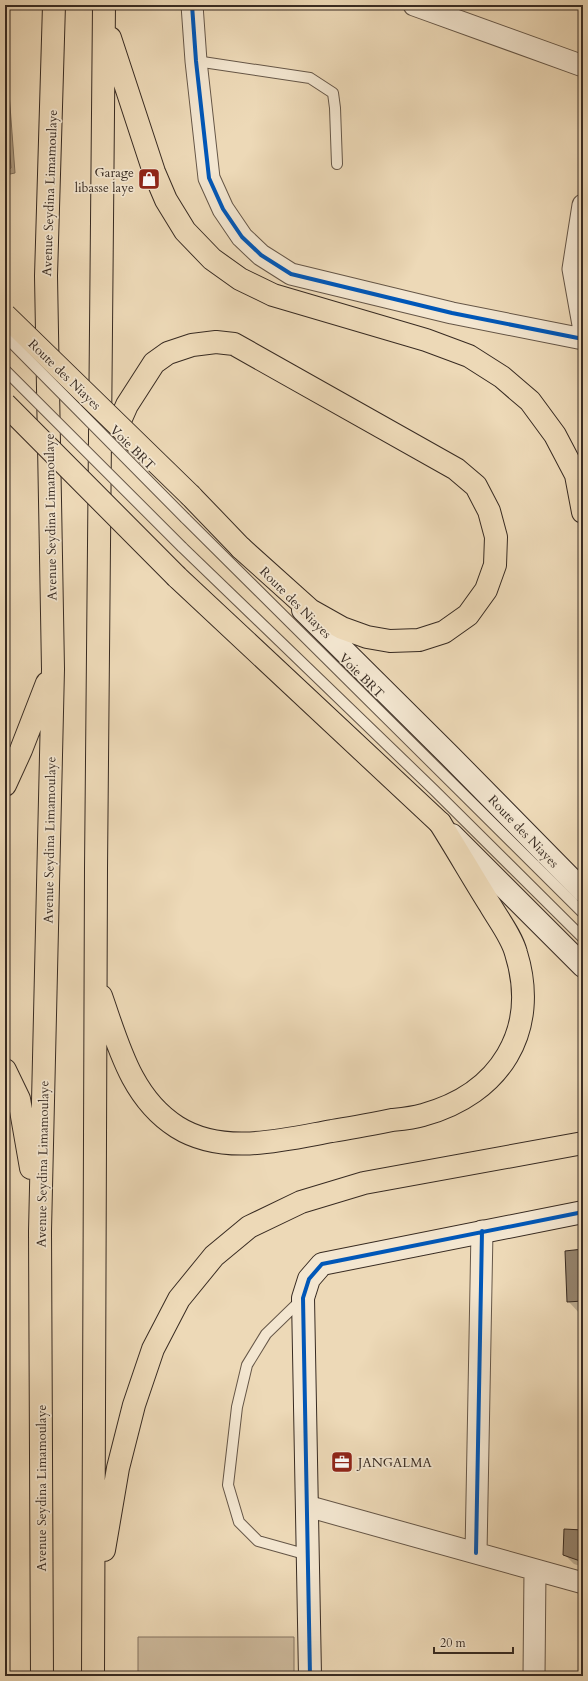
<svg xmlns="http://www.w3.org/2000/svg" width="588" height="1681" viewBox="0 0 588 1681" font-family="Cardo,serif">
<rect width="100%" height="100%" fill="#edd9b7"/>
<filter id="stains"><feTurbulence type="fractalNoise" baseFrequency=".005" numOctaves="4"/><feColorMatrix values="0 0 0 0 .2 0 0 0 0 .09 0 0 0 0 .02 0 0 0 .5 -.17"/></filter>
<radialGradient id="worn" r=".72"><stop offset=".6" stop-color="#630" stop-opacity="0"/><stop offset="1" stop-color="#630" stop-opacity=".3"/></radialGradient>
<path fill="#cebb9e" stroke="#837360" d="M138,1637H294V1676H138Z"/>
<path fill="#af9e84" stroke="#7f705d" d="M5,39L15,173L5,175Z"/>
<path fill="#0003" d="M583,1250V1316H582L568,1301Z
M583,1531V1567L574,1564L564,1554Z"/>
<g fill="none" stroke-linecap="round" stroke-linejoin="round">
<path stroke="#746453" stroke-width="1" d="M5,91L11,168L5,171"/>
</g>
<path fill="#96856f" stroke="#382b22" d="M583,1249V1301L567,1302L565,1251Z
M564,1529L583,1530V1562L563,1555Z"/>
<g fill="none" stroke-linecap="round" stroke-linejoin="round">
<g stroke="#655647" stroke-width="12">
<path id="lane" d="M196,61L310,78L333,93L335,108L337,164
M185,518L583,913
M182,547L434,790L583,938
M301,1300L266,1334L247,1365L237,1407L228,1485L239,1522L258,1541L308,1555"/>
</g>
<g stroke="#655647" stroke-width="23">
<path id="street" d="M192,5L196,61L209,178L223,209L242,237L261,255L291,274L452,313L583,339
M414,5L583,66
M583,205L573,269L583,325
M307,1506L583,1583
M476,1553L482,1231
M534,1676L535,1570"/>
</g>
<g stroke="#382b22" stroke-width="24">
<path id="secondary" d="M303,610L449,755L583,891
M452,835L583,966
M310,1676L303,1298L309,1279L322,1264L583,1212"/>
</g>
<g stroke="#382b22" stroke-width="24">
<path id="primary" d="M191,496L241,548
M177,577L440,823"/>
</g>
<g stroke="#382b22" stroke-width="24">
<path id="highway" d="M110,38L154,172L166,200L185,231L212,259L240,279L273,295L426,340L469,356L502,377L530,401L555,435L576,475L583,512
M111,441L127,405L154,363L168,353L192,345L216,342L234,344L456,469L476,486L489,511L496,537L495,565L486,590L468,615L444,632L419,640L390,641L367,637L342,628L310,610L241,548
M5,785L21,750L47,683
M101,996C118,1044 131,1098 177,1127C223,1156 282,1140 332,1131C352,1128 372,1124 392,1120C402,1119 413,1118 423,1115C500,1094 540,1031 516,953C512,937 498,919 490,905C473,878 457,850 440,823
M5,1070L19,1099L31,1168
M104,1550L118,1468L134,1405L153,1349L179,1299L214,1256L249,1227L301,1202L364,1183L583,1143
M42,1676L40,1231L53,669L46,276L54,5
M93,1676L96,869L104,5"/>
</g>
<use href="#lane" stroke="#f3e6d0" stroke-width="10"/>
<use href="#street" stroke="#f3e6d0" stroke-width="21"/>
<use href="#secondary" stroke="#f3e6d0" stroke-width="22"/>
<use href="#primary" stroke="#edd9b7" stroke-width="22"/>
<use href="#highway" stroke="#edd9b7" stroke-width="22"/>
<g stroke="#655647" stroke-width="12" stroke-linecap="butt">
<path id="lane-bridge" d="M5,336L185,518
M5,370L182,547"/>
</g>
<g stroke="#382b22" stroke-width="24" stroke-linecap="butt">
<path id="primary-bridge" d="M5,315L191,496
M5,404L177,577"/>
</g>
<use href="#lane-bridge" stroke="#f3e6d0" stroke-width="10"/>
<use href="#primary-bridge" stroke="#edd9b7" stroke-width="22"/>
<g stroke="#f3e6d0" stroke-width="6">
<path id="cycleway" d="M192,5L196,61L209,178L223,209L242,237L261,255L291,274L452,313L583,339
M476,1553L482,1231
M310,1676L303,1298L309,1279L322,1264L583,1212"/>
</g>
<use href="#cycleway" stroke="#0057b8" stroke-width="4"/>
</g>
<defs>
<g id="shop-square" transform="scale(1.15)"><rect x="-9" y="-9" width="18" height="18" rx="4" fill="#8f2418" stroke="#f3e6d0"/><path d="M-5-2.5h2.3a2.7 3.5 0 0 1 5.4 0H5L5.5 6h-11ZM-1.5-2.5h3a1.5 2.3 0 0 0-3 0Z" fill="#fff"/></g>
<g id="office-square" transform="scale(1.15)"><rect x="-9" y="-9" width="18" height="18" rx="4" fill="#8f2418" stroke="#f3e6d0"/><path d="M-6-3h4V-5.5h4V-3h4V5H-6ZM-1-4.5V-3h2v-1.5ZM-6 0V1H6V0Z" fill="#fff"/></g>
</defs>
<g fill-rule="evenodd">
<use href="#shop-square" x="149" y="179"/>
<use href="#office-square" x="342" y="1462"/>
</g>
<g text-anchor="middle" stroke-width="3.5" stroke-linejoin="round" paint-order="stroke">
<g font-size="13" fill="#382b22" stroke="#f3e6d0" text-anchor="end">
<text x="134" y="177">Garage<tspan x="134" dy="15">libasse laye</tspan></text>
<text x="358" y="1467" text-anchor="start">JANGALMA</text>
</g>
<g font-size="13" fill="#382b22" stroke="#f3e6d0">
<text transform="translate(49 193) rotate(-88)" y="5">Avenue Seydina Limamoulaye</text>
<text transform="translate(65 374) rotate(44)" y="5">Route des Niayes</text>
<text transform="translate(133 447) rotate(45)" y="5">Voie BRT</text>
<text transform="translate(50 517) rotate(-91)" y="5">Avenue Seydina Limamoulaye</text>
<text transform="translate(296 602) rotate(45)" y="5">Route des Niayes</text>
<text transform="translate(362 675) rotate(45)" y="5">Voie BRT</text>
<text transform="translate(524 831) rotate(46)" y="5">Route des Niayes</text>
<text transform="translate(49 840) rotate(-89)" y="5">Avenue Seydina Limamoulaye</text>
<text transform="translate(42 1164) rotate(-89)" y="5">Avenue Seydina Limamoulaye</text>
<text transform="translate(41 1488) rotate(-90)" y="5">Avenue Seydina Limamoulaye</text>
</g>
</g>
<rect width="588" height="1681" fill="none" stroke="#edd9b7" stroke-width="20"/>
<rect x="6" y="6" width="576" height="1669" fill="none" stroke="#382b22" stroke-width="2"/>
<rect x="10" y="10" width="568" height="1661" fill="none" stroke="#382b22"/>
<path d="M434 1647v6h79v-6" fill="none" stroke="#382b22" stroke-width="2"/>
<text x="440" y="1647" font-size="12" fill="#382b22" stroke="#f3e6d0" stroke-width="3" paint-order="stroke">20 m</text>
<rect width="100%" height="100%" filter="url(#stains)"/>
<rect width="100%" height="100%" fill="url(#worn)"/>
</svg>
